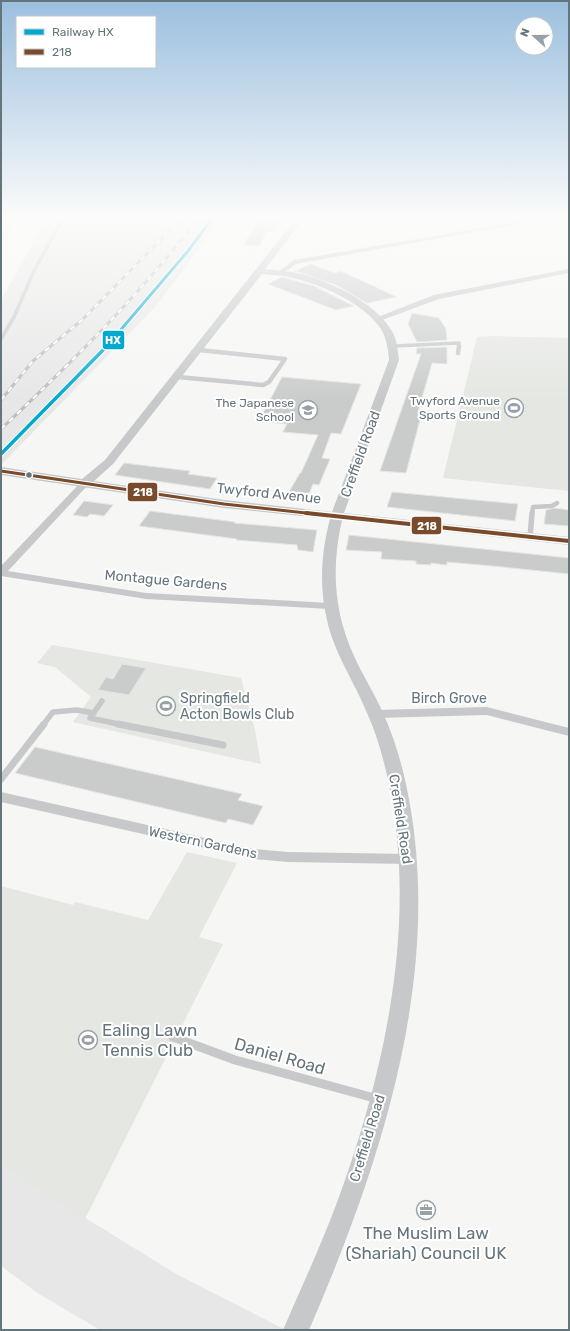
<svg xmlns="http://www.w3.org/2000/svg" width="570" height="1331" viewBox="0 0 570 1331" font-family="Rubik,sans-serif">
<rect width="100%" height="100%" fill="#f6f6f5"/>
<path fill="#e6e7e6" d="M49,216H224L156,306L1,465V300Z
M1,1166L178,1275L286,1330H100L39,1294L1,1266Z"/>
<path fill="#e5e7e3" d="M1,216H21L1,242Z
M492,336L569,338V491L443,478L477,337Z
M52,645L241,678L255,730L261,764L73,722L91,697L55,667L37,663Z
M187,852L237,863L199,937L223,944L85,1219L1,1166V886L73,905L75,902L148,920Z"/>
<path fill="#cacccc" stroke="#e5e5e4" d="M261,216H281L276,229L272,232L267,231L259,246L243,245Z
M311,264L334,273L341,271L397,297L367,303L336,285L295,271Z
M282,277L314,286L354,306L336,310L268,284Z
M412,313L439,318L446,329L447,340L417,342L408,324Z
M447,347V364L432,363L418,412H422L406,473L380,471L421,354H416L417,348Z
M282,377L361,384L341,434L331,433L322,458L330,459L319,485L313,484L307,499L286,497L300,473H301L318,435L283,432L287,424L263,422L266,417H261Z
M124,463L190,471L188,474L217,478L210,489L115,475Z
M392,492L518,504L515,521L387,507Z
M84,501L99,503L113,505L104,516L90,514L87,517L73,515Z
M555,508L569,510V526L544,524L546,510Z
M150,511L235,522L234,523L317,530L313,552L298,550L297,545L236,540L237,539L139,526Z
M349,535L569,558V574L492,566L447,562V565L431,563V565L416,564V561L381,559L382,552L346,550Z
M122,664L146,668L129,695L98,690L106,677L113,679Z
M35,747L242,794L238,800L263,806L253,825L228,819L226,823L15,773Z"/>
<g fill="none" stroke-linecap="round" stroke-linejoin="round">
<path stroke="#c6c8c9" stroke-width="3.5" d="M1,339L14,317L33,273L64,216
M394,346L459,343V347"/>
<path stroke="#c6c8c9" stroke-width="4.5" d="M458,353L459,346
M178,377L263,385L269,382L285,359L199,350
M532,514L533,507L552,506L557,503"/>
<path stroke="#c6c8c9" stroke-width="5.5" d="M530,537L532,513
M102,701L90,718L123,725
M43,725L53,712L77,710L94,713"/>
<path stroke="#c6c8c9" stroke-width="7" d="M118,724L223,745
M1,779L44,724"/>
<path stroke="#c6c8c9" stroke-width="9" d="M173,1037L235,1060L378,1099"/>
<path fill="#c6c8c9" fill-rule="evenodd" d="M550,216H562L296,264L281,275L275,274L294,260Z
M569,269V273L439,299L382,320L375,318L434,295Z
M85,480L88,481L90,483L88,485L8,571L146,593L330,603L336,606L330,609L146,599L1,576V566L82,481Z
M487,707L569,728V736L487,715L376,718L370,714L376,710Z
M1,792L254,849L288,852L408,854L413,855L415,859L413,863L408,864L288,862L254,859L1,802Z"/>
<path fill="#c6c8c9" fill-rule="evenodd" d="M298,216H306L265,269C274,270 284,271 293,272C326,279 377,302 393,333C397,341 398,351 399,360L344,513L569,537V545L342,520C331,568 334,612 354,656C363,676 375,694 383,713C394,737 402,764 407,789C445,972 381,1164 309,1330H283C301,1288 320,1248 336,1205C384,1076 417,927 390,790C385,764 378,737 367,713C354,681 334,653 327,620C319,586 321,553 330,519L224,508L1,475V467L82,479L105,460ZM262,274C272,275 282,275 292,278C318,283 362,303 378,325C386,335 388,347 389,360L332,512L224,500L94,481L113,464Z"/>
<g stroke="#bdbfbf" stroke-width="3">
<path id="rail" d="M1,400L33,361L82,320L184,216
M1,429C72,362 141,294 200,216"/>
</g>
<use href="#rail" stroke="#fff" stroke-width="2" stroke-dasharray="5.5" stroke-linecap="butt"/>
<g stroke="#fff" stroke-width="5">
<path id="bus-1-far1" d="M1,471L224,504L315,514"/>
</g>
<g stroke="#fff" stroke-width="7">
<path id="bus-1" d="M306,513L569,541"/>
</g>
<use href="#bus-1-far1" stroke="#7a4b2a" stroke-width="3"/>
<use href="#bus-1" stroke="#7a4b2a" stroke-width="4"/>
<g stroke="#fff" stroke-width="5">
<path id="rail-1-far1" d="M106,347L188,251L214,216"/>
</g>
<g stroke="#fff" stroke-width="5.5">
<path id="rail-1" d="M1,454L107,346"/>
</g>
<use href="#rail-1-far1" stroke="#00a9ce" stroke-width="3"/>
<use href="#rail-1" stroke="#00a9ce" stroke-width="3.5"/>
</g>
<linearGradient id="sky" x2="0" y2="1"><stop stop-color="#9bbfdf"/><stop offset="0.54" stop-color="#fbfbfa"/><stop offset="1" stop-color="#fbfbfa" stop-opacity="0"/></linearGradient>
<rect width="570" height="402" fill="url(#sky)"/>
<defs>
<g id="stadium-ring" transform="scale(1)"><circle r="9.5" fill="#fff" stroke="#98a2a6" stroke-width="1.5"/><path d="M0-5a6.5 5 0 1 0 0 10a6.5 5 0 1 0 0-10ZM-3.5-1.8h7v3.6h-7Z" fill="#98a2a6"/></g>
<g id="school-ring" transform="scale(1)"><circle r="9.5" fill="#fff" stroke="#98a2a6" stroke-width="1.5"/><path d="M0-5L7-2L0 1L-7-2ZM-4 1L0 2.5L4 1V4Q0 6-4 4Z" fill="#98a2a6"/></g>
<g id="office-ring" transform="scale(1)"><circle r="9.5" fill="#fff" stroke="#98a2a6" stroke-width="1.5"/><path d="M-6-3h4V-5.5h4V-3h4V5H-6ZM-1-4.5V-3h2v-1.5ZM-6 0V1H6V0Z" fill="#98a2a6"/></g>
</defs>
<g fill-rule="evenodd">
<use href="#stadium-ring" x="514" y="408"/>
<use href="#school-ring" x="308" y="410"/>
<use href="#stadium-ring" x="166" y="706"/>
<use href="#stadium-ring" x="88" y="1040"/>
<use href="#office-ring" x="426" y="1210"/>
</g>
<circle fill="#65757c" stroke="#fff" stroke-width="1.5" cx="29" cy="475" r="3.5"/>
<g text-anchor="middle" stroke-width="4" stroke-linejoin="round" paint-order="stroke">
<g font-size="12" fill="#65757c" stroke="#fff" text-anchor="end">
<text x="500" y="405">Twyford Avenue<tspan x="500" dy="14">Sports Ground</tspan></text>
<text x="294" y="407">The Japanese<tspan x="294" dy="14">School</tspan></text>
</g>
<g font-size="14" fill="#65757c" stroke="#fff">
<text transform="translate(360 454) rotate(-70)" y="5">Creffield Road</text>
<text transform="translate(269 493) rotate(6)" y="5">Twyford Avenue</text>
<text transform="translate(166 580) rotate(5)" y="5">Montague Gardens</text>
<text x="449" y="703">Birch Grove</text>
<text transform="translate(401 819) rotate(81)" y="5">Creffield Road</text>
<text transform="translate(203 842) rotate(12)" y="5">Western Gardens</text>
<text transform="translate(367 1138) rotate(-73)" y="5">Creffield Road</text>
</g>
<g font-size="14" fill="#65757c" stroke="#fff" text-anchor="start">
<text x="180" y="703">Springfield<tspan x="180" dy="16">Acton Bowls Club</tspan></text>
</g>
<g font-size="17" fill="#65757c" stroke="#fff" text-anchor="start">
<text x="102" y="1036">Ealing Lawn<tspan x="102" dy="20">Tennis Club</tspan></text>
<text x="426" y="1239" text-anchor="middle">The Muslim Law<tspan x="426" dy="20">(Shariah) Council UK</tspan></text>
</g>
<g font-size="17" fill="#65757c" stroke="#fff">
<text transform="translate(280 1056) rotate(16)" y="6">Daniel Road</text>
</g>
</g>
<g stroke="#fff" stroke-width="1.5">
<rect x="102" y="330" width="23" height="20" rx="4" fill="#00a9ce"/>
<rect x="127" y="482" width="31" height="20" rx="4" fill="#7a4b2a"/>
<rect x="411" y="516" width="31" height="19" rx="4" fill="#7a4b2a"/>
</g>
<g font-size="11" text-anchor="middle" font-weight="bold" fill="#fff">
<text x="113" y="344">HX</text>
<text x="143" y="496">218</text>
<text x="427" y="530">218</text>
</g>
<rect width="570" height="1331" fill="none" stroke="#65757c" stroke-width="4"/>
<rect x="16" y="16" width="140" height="52" fill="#ffffff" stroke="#c1c8cb"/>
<rect x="24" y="29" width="20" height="6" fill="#00a9ce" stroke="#c1c8cb"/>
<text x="52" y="36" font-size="12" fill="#65757c">Railway HX</text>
<rect x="24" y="49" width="20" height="6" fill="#7a4b2a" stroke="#c1c8cb"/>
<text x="52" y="56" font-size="12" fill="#65757c">218</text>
<g transform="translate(534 36) rotate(291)"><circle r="19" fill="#ffffff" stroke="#c1c8cb"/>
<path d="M0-3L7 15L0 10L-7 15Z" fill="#98a2a6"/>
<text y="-6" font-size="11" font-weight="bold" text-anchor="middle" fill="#65757c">N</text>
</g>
</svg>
